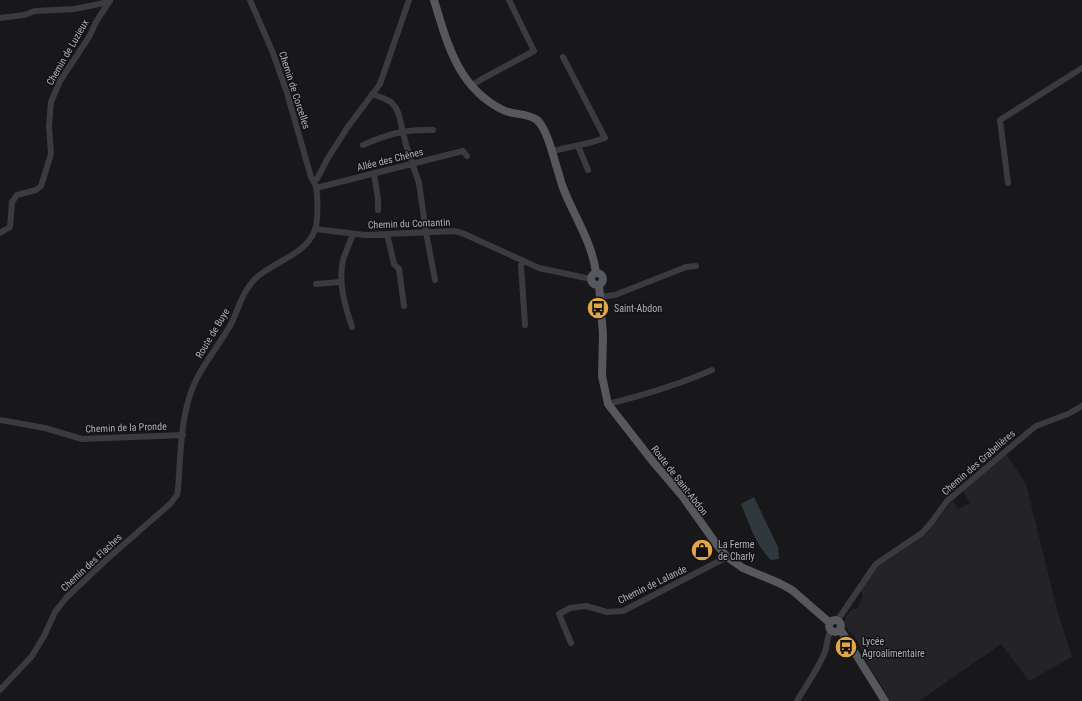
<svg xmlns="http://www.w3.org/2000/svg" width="1082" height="701" viewBox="0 0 1082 701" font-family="'Roboto Condensed',sans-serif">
<rect width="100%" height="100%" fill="#18181a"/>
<path fill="#242427" d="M1006,454L1026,484L1058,613L1072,657L1029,681L1001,644L919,701H890L883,688L864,658L863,652L853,634L848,631L844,621L850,611L853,609H857L863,596L861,591L875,569L927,533L953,500L958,509L970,503L963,491Z"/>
<path fill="#2f383d" d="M754,497L778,547L779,559L771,560C756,546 749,523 741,504Z"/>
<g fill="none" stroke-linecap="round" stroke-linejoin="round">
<path stroke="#3a3b3f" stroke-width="6" d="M0,18L24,15L35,11L74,9L109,2L110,1
M471,86L482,79L534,51L509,0
M372,94L383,98L391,102L396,108L399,115L406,145L419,183L426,232L435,280
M363,145C388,134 405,129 433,130
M578,146L588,170
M552,151L589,143L605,138L563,57
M374,173L378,200V210
M314,182L317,179L328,158L347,128L380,84L409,0
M1008,183L1000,120L1082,68
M316,188L463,151L467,156
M315,229L365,235L454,231L462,233L539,268L591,279
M0,233L10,227L12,202L17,195L36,190L41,186L51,154L49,126L51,102L60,81L89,37L96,22L109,2
M387,234L394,264L399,269L404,306
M524,261L521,265L525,325
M316,284L341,282
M600,297L615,295L686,267L696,266
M352,327C345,306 338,283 343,260C346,251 350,242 353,234
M608,404C644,395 678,385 712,370
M0,420L45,428L82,439L183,435
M837,621L871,571L876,564L922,533L931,523L947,501L1025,435L1036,426L1068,414L1082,406
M571,643L559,614L570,608L586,606L607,612L623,611L727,557
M0,690L32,656L44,636L55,612L66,598L106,560L170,504L177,495L178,489C181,453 180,411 197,378C207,359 222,341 232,322C239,307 243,291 255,279C273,261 305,256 315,230C318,222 318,196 316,187C315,183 313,180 311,177L287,93L273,53L250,0
M797,701C807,684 818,669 825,652C828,644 826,638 831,631"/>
<path stroke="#56585d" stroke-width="8" d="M434,0C447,43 458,88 503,110C513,115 528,113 537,120C546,127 553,154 556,165C558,171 560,178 562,185C573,215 592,241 596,273
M591 279a6 6 0 1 1 12 0a6 6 0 1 1-12 0Z
M599,285L603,334L602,376L608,404L654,463L683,497L717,545L727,557L743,568L779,583L792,590L830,623
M829 626a6 6 0 1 1 12 0a6 6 0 1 1-12 0Z
M840,629L885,701"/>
</g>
<defs>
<g id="bus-disc" transform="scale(1.15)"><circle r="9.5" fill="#e2a548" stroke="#131315"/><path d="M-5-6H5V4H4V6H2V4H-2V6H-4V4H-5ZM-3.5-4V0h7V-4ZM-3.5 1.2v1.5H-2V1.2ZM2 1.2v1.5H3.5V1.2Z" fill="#111"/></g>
<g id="shop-disc" transform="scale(1.15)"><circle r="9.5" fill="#e2a548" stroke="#131315"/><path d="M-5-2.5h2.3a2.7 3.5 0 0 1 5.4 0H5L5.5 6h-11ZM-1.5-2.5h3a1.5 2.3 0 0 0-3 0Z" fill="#111"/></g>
</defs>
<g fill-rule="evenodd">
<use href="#bus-disc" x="598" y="308"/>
<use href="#shop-disc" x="702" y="550"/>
<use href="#bus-disc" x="846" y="647"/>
</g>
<g text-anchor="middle" stroke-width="3" stroke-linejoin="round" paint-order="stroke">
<g font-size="10" fill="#acb0b9" stroke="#131315">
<text transform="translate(67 52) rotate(-60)" y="4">Chemin de Luzieux</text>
<text transform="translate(295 90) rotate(72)" y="4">Chemin de Corcelles</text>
<text transform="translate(390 159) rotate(-14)" y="4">Allée des Chênes</text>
<text transform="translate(409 223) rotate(-2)" y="4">Chemin du Contantin</text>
<text transform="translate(212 333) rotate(-59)" y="4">Route de Buye</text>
<text transform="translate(126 427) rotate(-2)" y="4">Chemin de la Pronde</text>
<text transform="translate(978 462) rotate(-41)" y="4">Chemin des Grabelières</text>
<text transform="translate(680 480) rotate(52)" y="4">Route de Saint-Abdon</text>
<text transform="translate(91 562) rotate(-43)" y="4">Chemin des Flaches</text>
<text transform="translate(652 584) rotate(-26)" y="4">Chemin de Lalande</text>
</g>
<g font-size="10" fill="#acb0b9" stroke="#131315" text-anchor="start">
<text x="614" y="312">Saint-Abdon</text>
<text x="718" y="548">La Ferme<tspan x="718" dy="12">de Charly</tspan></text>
<text x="862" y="645">Lycée<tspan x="862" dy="12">Agroalimentaire</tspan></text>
</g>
</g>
</svg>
